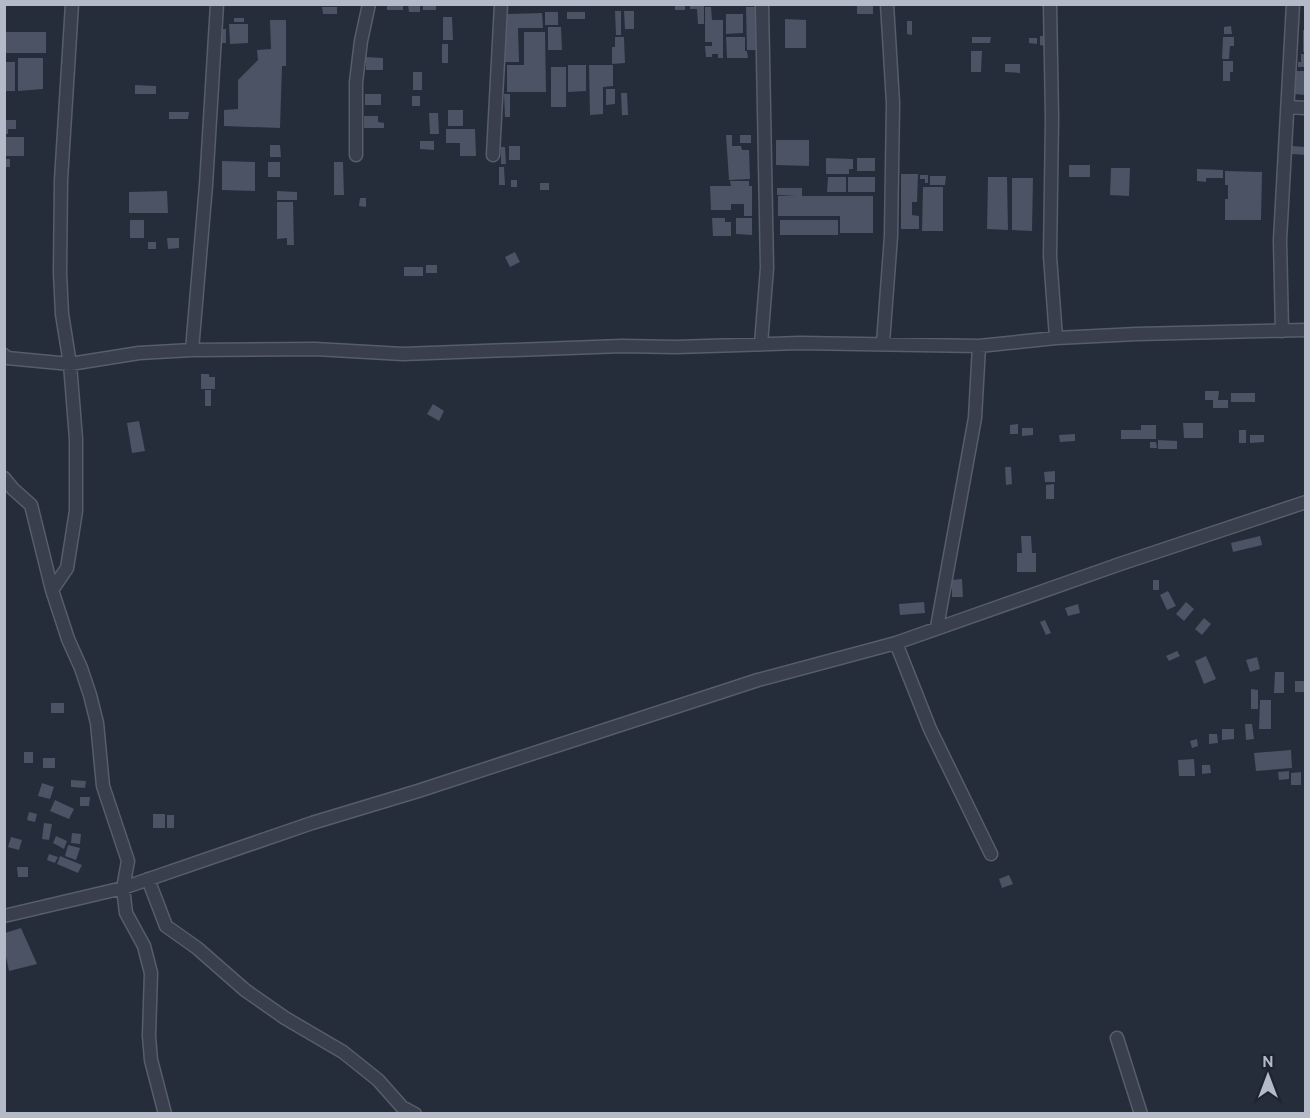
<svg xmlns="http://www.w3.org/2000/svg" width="1310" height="1118" viewBox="0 0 1310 1118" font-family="Cabin,sans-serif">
<rect width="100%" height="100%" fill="#252d3b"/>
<path fill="#4b5364" d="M403,4V10H387V5Z
M420,4V12H409L408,5Z
M423,4H436V10H423Z
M675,4H685V10H675Z
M690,4H704V24H698L697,9H690Z
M857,4H873V14H857Z
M322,7H337V14H323Z
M705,7H711L712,20H723V58H718V54H712V57H706L705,46H712V42H705Z
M746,7H759L760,50H747Z
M615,11H621V35H616Z
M624,11H634V29H625Z
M545,12H558V25H545Z
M567,12H585V19H567Z
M542,13L543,28H518L519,62H505L504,14Z
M726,14H743V33L726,34Z
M443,17H452L453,40H443Z
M234,18H244V22H234Z
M785,19L806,20V48H785Z
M270,20H286V66H282L280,128L224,126V110L238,109V80L258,60L257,50L271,49Z
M907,21H912V35L907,34Z
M229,24H248V43L230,44Z
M1231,26L1232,34H1224V27Z
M548,27H561L562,50H548Z
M218,29H226V43H218Z
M1303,30H1306V52H1303Z
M4,32H46V53H4Z
M524,32H545L546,92H507V65H524Z
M1040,36H1045V46L1040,45Z
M615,37H624L625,63L612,64V47H615Z
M726,37H745V51H747L748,58H727Z
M972,37H991L990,43H972Z
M1223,37H1234V46H1230L1229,59H1222Z
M1029,38H1037V44L1029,43Z
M442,44H448V63H442Z
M971,51H982L981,72H971Z
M1301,54H1306V67H1298V62H1301Z
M366,57L383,58V70H366Z
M18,58H43V89L18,91Z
M1223,61H1233V72H1230V81H1223Z
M4,62H15V91H4Z
M1005,64H1020V73L1005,72Z
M568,65H586V91L568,92Z
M589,65H613V86L603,87V114L590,115Z
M551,67H566V107H551Z
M1294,71H1306V95L1294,94Z
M413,72H422V90H413Z
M135,85L156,86V94H135Z
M606,89H615V104L606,105Z
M621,93H627L628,115H622Z
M365,94H381V105H365Z
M504,94H510V117H505Z
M412,96H420V106H412Z
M448,110H463V126H448Z
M169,112H189L188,119H169Z
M429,113H438L439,134H430Z
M364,116H378V122L384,123V128H364Z
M4,120H16V129H8V134H4Z
M446,129H475L476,156H460V143H446Z
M726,135H732V146H741L742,150H749L750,179L729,180Z
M740,135H751V143H740Z
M4,137H24V156H4Z
M776,140H809V166L776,165Z
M420,141H434V150L420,149Z
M270,145H280L281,157H270Z
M509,146H520V160H509Z
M1292,146L1306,147V155L1292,154Z
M501,147H505L506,164H501Z
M826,158L853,159V169H849V174H826Z
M857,158H875V171H857Z
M4,159H10V167H4Z
M222,161L255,162V191L222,190Z
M268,162H280V177H268Z
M334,162H343L344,195H334Z
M1069,165H1090V177H1069Z
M499,167H504L505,185H499Z
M1111,168H1130L1129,196L1110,195Z
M1197,169L1223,170V178H1206V182L1197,181Z
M1225,171L1262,172L1261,220H1225V199H1228V185H1225Z
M901,174H918L917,202H912V215L919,216V229H901Z
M920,175H928V183H925V179H920Z
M930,176H946L945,185H930Z
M828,177H846V192H827Z
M848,177H875V192H848Z
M988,177H1007L1008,230L987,229Z
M1012,178H1033L1032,231L1012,230Z
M511,180H517V187H511Z
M730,181H749V186H752V216H744V204H731V210H711L710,186H731Z
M540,183H549V190H540Z
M923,187H943V231H922Z
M777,188H802V196H873V233H840V216H778V196H796L777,195Z
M167,191L168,213H129V192Z
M277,191L297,192V200H277Z
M360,198H366V207L359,206Z
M277,202H293L294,245H287V238L277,239Z
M712,218H725V222H731V236H713Z
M736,218H752V235L736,234Z
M130,220H144V238H130Z
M780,220H838V235H780Z
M167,238H179V248L168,249Z
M148,242H156V249H148Z
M515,252L520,262L510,267L505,257Z
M426,265H437V273H426Z
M404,267H423V276H404Z
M201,374H209V377H215V389H201Z
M205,390H211V406H205Z
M1205,391H1219L1218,400H1228V408H1213V400H1205Z
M1231,393H1255V402H1231Z
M433,404L444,411L439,421L427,414Z
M139,421L145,451L132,453L127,423Z
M1183,423H1203V438H1184Z
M1018,424V434H1010V425Z
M1141,425H1156V439H1121V430H1141Z
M1022,428H1033V435L1022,436Z
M1239,430H1246V443H1239Z
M1075,434V441L1060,442L1059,435Z
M1250,435H1264V442L1250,443Z
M1158,440L1177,441V449H1158Z
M1150,442H1156L1157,448H1150Z
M1005,467H1011L1012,484L1006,485Z
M1055,471V482H1045L1044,472Z
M1054,484V499H1046V485Z
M1021,536H1031L1032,553H1036V572H1017V553H1022Z
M1260,536L1262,545L1233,552L1231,543Z
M962,579L963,597H952V580Z
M1153,580H1159V590H1153Z
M1168,591L1176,606L1167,610L1160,595Z
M924,602L925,613L900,615L899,604Z
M1186,602L1194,609L1184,621L1176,614Z
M1078,604L1080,613L1068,616L1065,608Z
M1204,618L1211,624L1202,635L1195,629Z
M1045,620L1051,633L1046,635L1040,622Z
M1177,651L1180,656L1169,661L1166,656Z
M1206,656L1216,679L1204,684L1195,661Z
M1257,657L1260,669L1250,672L1246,660Z
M1275,672H1284V693H1274Z
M1295,681H1306V692H1295Z
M1251,689L1258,690V709H1251Z
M1260,700H1271V729H1259Z
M51,703H64V713H51Z
M1245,724H1252L1254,739L1246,740Z
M1222,729H1234V739L1222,740Z
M1209,734H1217L1218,743L1209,744Z
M1197,739L1198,746L1192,748L1190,741Z
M1291,750L1292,768L1256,771L1254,753Z
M24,752H33V763H24Z
M43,758H55V768H43Z
M1194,759L1195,776H1179L1178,760Z
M1202,765H1210L1211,773L1202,774Z
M1289,771V779L1279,780L1278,772Z
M1301,772V785H1291V773Z
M71,780L86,781L85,788L71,787Z
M42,783L54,787L50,799L38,796Z
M80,797H90L89,806H80Z
M55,800L74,809L69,819L50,811Z
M29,812L37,814L35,822L27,820Z
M153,814H165V828H153Z
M167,815H174V828H167Z
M44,823L52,824L49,840L42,839Z
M72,833L81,834L80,844L71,843Z
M56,836L67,841L64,849L53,843Z
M11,837L22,840L19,850L8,847Z
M68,845L80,848L76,860L65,856Z
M49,854L58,857L55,863L47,860Z
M60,856L82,865L78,873L57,864Z
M17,867H28V877H18Z
M1009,875L1013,884L1002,888L999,879Z
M21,928L37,964L9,971L5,952V933Z"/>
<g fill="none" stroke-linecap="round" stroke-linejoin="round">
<g stroke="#575d69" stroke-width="15">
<path id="minor" d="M1050,4L1052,118L1050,256L1056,338
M1288,107L1306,108
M356,155V82L361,41L369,4
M493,155L501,4
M1282,331L1280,240L1293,4
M883,343L891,236L893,103L887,4
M761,344L767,268L762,4
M192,350L206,185L217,4
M4,355L7,358L70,364L139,353L192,350L315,349L403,354L622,346L675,347L800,343L979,346L1056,338L1137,334L1306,330
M4,478L13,489L31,505L52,590L68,639L81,668L90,695L97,723L103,786L128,861L123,888L126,913L144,946L151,973L149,1036L151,1060L165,1114
M52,590L67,568L76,511V439L70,364L62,314L60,273L61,180L72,4
M937,627L975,418L979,346
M896,643L930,729L991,854
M148,879L166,926L197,948L245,990L285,1018L343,1052L378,1080L402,1107L415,1114
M4,916L123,888L312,823L418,791L758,680L896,643L1120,564L1306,502
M1117,1038L1141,1114"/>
</g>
<use href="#minor" stroke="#393f4c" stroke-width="12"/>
</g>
<rect width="1310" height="1118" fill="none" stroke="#b4bac7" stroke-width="12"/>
<g transform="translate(1268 1076)" stroke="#1e2430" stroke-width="4.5" paint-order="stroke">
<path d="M0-4.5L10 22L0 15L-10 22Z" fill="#b4bac7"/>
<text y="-9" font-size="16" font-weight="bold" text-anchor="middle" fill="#b4bac7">N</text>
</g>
</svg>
